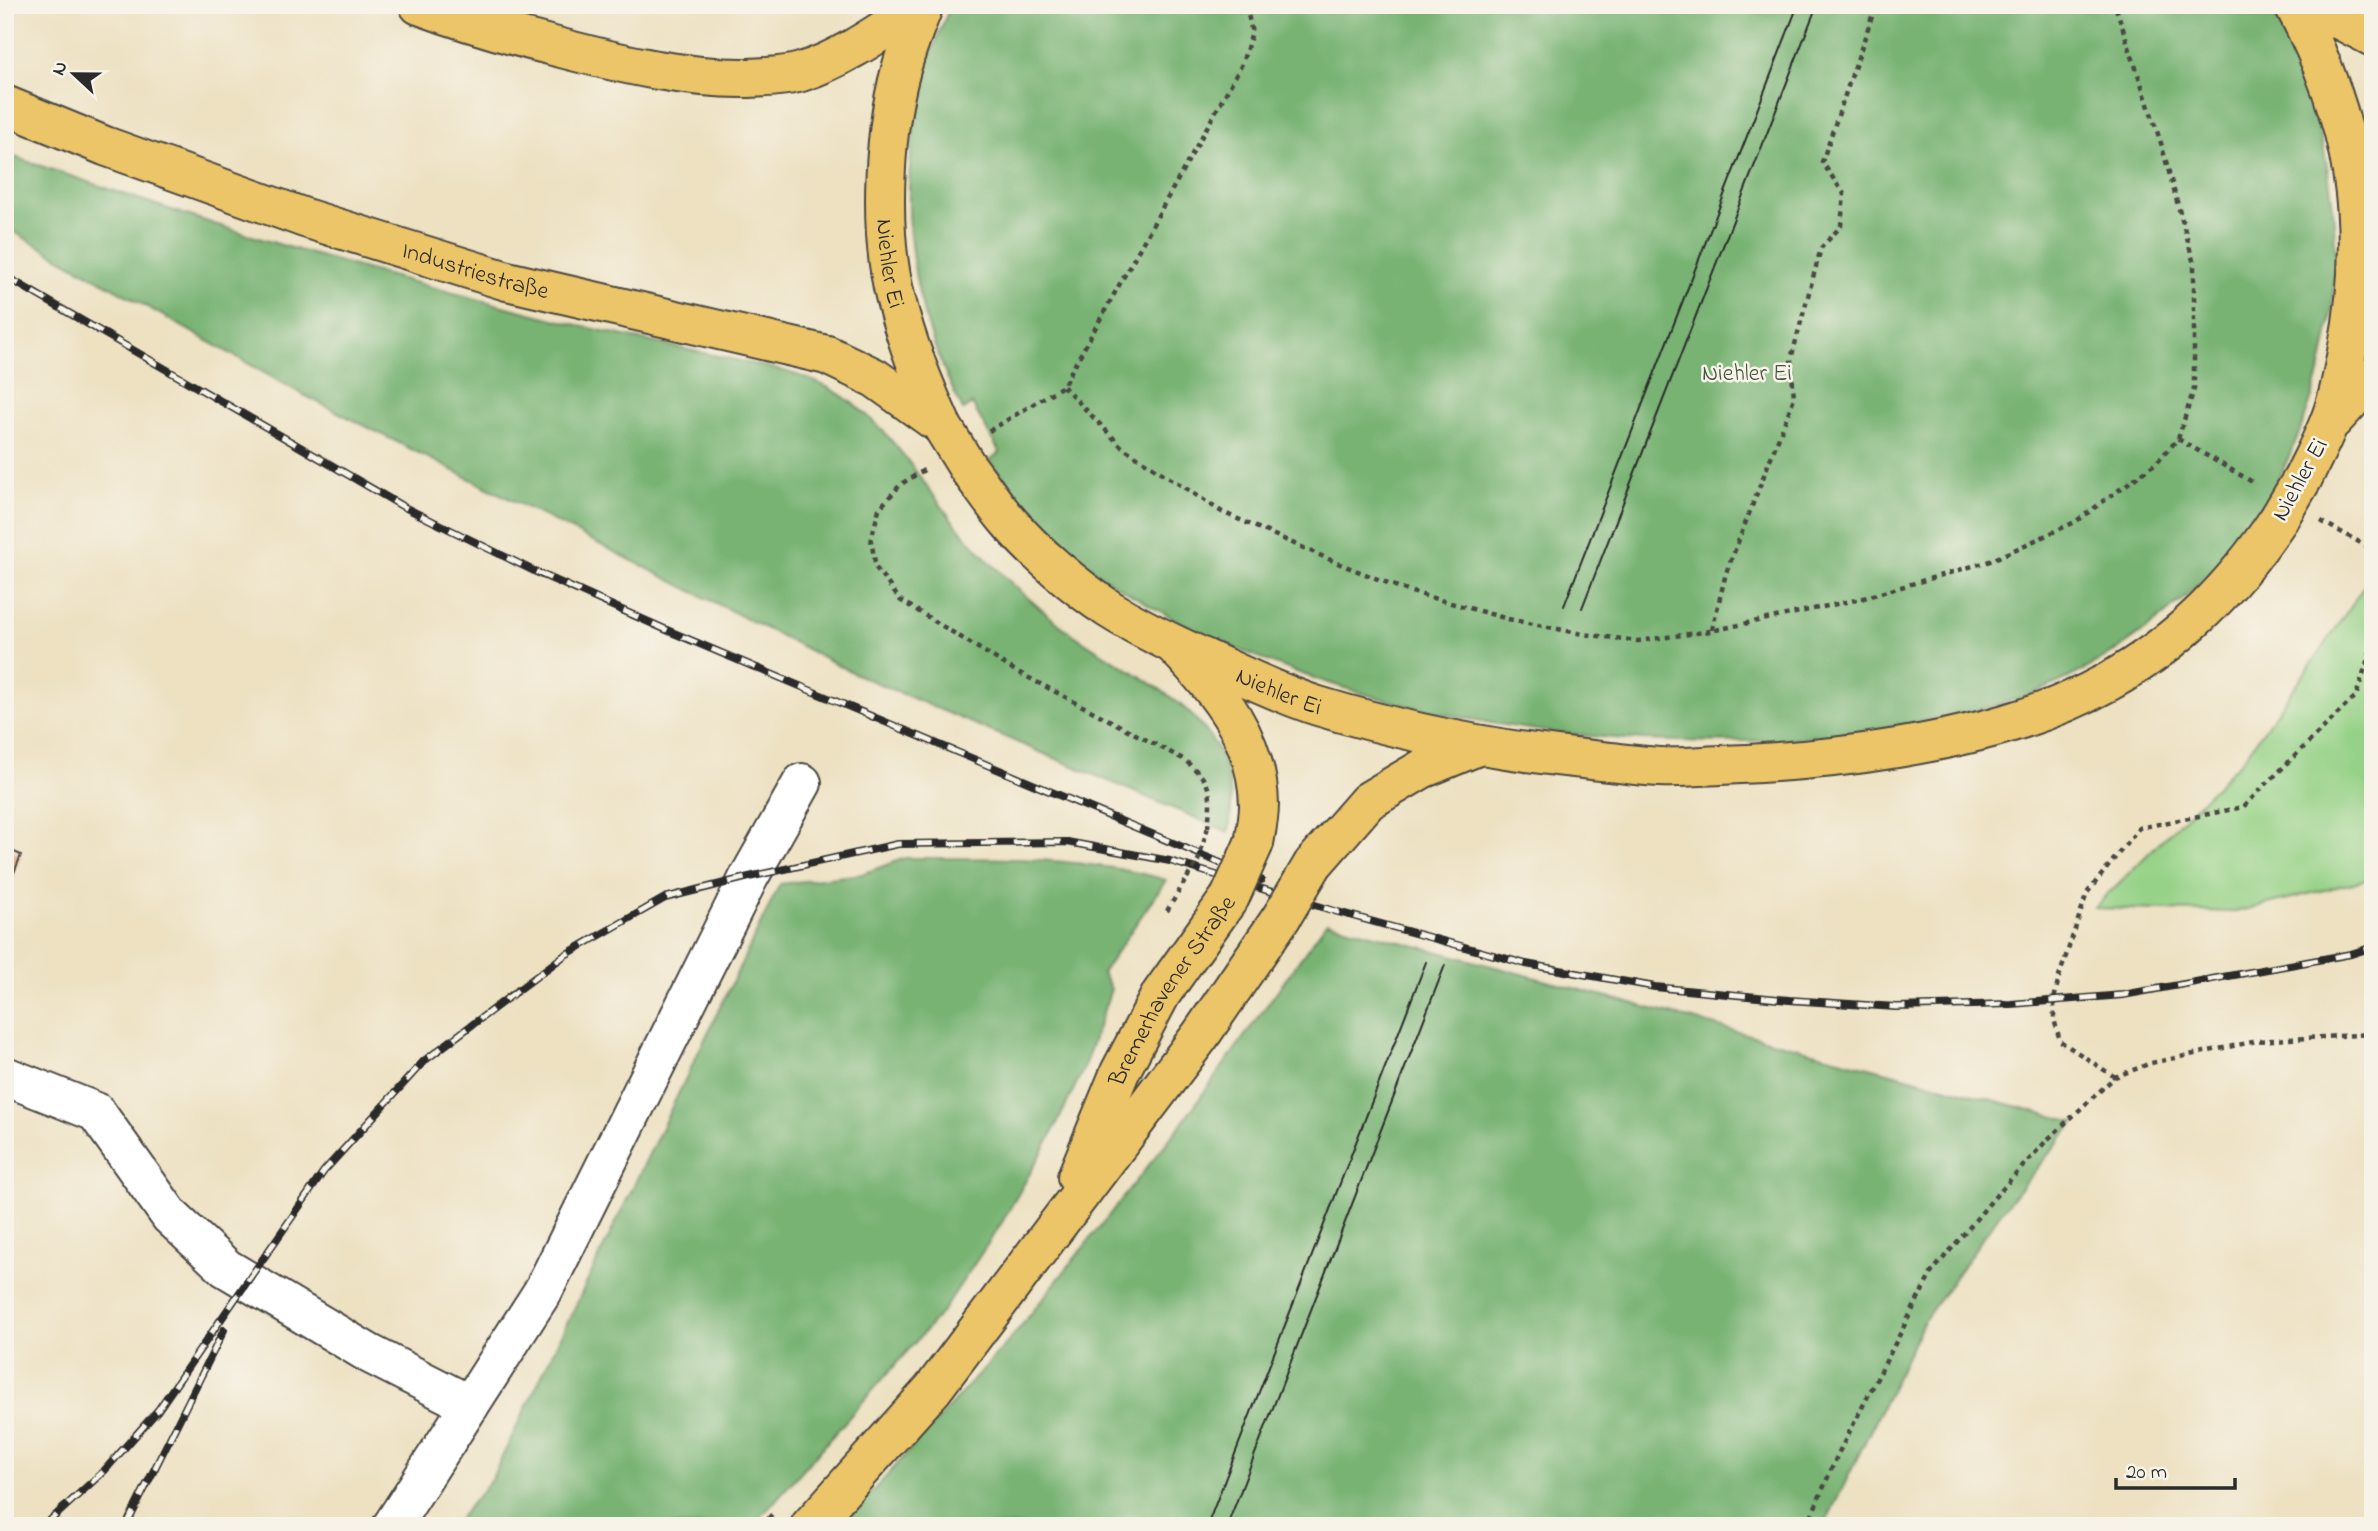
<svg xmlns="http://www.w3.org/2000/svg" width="2378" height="1531" viewBox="0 0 2378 1531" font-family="'Indie Flower',sans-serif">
<rect width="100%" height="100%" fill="#f7f3e8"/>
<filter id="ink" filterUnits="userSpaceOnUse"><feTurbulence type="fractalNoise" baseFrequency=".0143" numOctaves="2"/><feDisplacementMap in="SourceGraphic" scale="14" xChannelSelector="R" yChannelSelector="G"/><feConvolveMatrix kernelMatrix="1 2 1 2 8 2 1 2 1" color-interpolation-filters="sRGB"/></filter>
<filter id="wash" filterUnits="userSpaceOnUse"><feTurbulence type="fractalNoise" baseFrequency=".00686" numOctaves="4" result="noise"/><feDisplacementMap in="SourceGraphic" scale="28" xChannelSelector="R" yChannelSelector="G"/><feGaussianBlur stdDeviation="1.57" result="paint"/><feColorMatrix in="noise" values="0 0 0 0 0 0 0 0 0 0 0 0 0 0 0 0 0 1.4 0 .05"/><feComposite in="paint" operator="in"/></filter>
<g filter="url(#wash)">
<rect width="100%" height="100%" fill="#ede1c2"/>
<path fill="#95d186" stroke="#607e58" stroke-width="2" d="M2373,572V878L2235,912L2094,908L2242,760L2325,645Z"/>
<path fill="#78b373" stroke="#526f4f" stroke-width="2" d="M951,5H2269C2335,125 2355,264 2313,394C2300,434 2283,475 2260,510C2215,582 2122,658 2043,689C1998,708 1948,717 1900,725C1647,770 1333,723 1114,584C1063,552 1027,505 989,460L1000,453L972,404L963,410C917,321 900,237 913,138C915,120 916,102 921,85C929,58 939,31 951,5Z
M5,154C99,185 193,219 288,247C373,272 460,295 546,317C605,333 667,345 727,358C760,366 796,371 827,387C883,416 915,473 953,521C985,560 1020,593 1059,624C1124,676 1229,703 1231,803C1231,812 1230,823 1229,832L858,675L304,395L5,227Z
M905,858C992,858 1082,856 1166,880L1102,973L1111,989L1083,1070L1050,1138L1001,1224L942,1312L753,1526H453L491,1480L780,884L862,874Z
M1327,922L2075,1122L2004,1208L1924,1321L1824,1526H841L1009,1341L1179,1127Z"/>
<g id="blocks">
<path fill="#df9970" d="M5,848L21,855L5,895Z"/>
</g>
</g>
<g filter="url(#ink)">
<use href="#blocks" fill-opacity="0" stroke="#484642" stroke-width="2"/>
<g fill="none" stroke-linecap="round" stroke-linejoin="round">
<g stroke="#484642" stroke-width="42">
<path id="minor" d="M5,1076L96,1112L170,1216L226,1268L370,1354L470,1405
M392,1526L543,1291L749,877L802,783"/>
</g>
<g stroke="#484642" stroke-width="42">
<g id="major">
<path d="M1174,645C1218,691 1258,739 1259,805C1259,818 1256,831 1254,843"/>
<path d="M1313,864L1368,801L1422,769L1480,745"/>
<path id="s1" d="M1077,1177L1120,1072L1161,994L1230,897"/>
<path d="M810,1526L933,1389L1200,1036L1281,918"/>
</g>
</g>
<g stroke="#484642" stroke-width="42">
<g id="highway">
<path d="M419,5C465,22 513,36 561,48C622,64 685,79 749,78C766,77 785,77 801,72C845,58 883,30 921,5"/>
<path id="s2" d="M924,5C917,22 910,39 905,56C883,124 878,230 896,300C907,344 924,385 942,426"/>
<path d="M2294,5C2354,119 2372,226 2347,352C2342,377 2338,402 2328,425C2321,443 2311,461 2303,478"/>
<path d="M2311,5L2373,37"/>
<path id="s3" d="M5,105L105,146L305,218L507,281L827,355L875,378L942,426"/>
<path d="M2333,420L2373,377"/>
<path id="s4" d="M968,468C982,486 994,505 1009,522C1033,551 1077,588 1109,609C1142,630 1179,647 1215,663C1248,678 1283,695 1318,706C1410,734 1506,752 1601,761C1621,763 1641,766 1660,767C1680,768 1700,766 1720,765C1779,763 1838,758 1897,748C1969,736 2043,718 2108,682C2181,641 2232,588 2278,520"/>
</g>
</g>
<path stroke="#484642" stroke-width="4.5" stroke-dasharray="5 5" stroke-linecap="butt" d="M1063,386L1122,447L1222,512L1340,564L1408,591L1508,619L1583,634L1638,641L1711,631L1860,599L1990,561L2075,522L2156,463L2178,439L2194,389V264L2161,143L2115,5
M989,431L1063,386L1241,66L1252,33L1246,5
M2178,439L2256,484
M924,470L901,484L879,509L871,540L876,568L900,600L1014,670L1183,759C1213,783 1212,791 1208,827
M2321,521L2370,548L2373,561
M1712,630L1726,573L1794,398L1791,359L1821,248L1841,226L1844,194L1822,162L1876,5
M1167,911L1187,878
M2115,1077L2060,1041L2054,1019V1000L2059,977L2087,893L2139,828L2243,807L2356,696L2373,643
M762,1526L773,1513
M1807,1526L1837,1456L1932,1272L1993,1199L2047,1140L2115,1077L2151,1063L2257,1041L2373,1034"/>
<use href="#minor" stroke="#fff" stroke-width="38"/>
<use href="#major" stroke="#ecc569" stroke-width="38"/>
<use href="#highway" stroke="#ecc569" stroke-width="38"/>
<path stroke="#2b2b2b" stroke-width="2" d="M1564,606L1798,5
M1582,608L1817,5
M1207,1526L1426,962
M1227,1526L1445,965"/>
<g stroke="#2b2b2b" stroke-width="8">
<path id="rail" d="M5,276L402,506L534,571L669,631L1261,880
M44,1526L104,1471L158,1410L324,1171L424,1061L565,955L665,898L749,877L898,844L1067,842L1170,861L1338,912L1526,964L1655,987L1789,1000L1896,1007L2011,1004L2123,995L2351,954L2373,947
M126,1526L224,1330"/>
</g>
<use href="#rail" stroke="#f7f3e8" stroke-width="5" stroke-dasharray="16" stroke-linecap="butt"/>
<g stroke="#484642" stroke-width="42" stroke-linecap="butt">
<path id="major-bridge" d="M1230,897L1254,843
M1281,918L1313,864"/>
</g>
<g stroke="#484642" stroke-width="42" stroke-linecap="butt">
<path id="highway-bridge" d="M942,426L968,468
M2278,520L2303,478"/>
</g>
<path stroke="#484642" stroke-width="4.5" stroke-dasharray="5 5" stroke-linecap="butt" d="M1187,878L1198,861L1208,827"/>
<use href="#major-bridge" stroke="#ecc569" stroke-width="38"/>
<use href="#highway-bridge" stroke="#ecc569" stroke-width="38"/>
</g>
</g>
<g text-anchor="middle" stroke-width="5" stroke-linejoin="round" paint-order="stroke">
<g font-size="24" fill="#2b2b2b" stroke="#f7f3e8">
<text dy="8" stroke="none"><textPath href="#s2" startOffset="264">Niehler Ei</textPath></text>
<text dy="8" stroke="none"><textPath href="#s3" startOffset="499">Industriestraße</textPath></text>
<text transform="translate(2299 479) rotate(-61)" y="8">Niehler Ei</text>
<text dy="8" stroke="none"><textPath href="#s4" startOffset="390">Niehler Ei</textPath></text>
<text dy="8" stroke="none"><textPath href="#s1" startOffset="210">Bremerhavener Straße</textPath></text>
</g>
<g font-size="24" fill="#465442" stroke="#f7f3e8">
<text x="1747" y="380">Niehler Ei</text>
</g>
</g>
<rect width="2378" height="1531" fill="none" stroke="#f7f3e8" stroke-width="28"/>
<g transform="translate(74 74) rotate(292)" stroke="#f7f3e8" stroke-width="5" paint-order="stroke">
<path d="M0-5L12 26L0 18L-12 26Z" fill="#2b2b2b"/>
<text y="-10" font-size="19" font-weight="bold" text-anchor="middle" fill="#2b2b2b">N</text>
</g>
<path d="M2116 1478v10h119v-10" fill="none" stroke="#2b2b2b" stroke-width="3.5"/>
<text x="2126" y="1478" font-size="21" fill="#2b2b2b" stroke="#f7f3e8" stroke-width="5" paint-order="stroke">20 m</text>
</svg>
